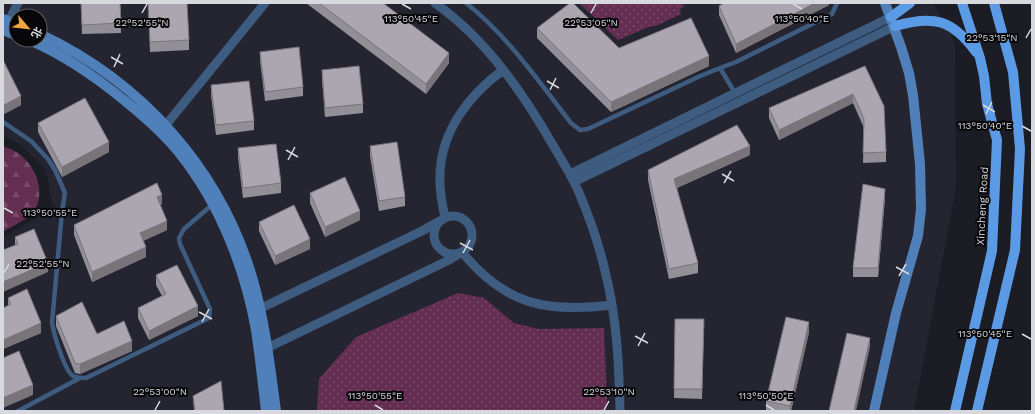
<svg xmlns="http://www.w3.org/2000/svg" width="1035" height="414" viewBox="0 0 1035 414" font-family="'Work Sans','Noto Sans SC',sans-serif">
<defs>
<pattern id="grass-dots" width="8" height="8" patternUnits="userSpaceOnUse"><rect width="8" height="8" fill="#642e52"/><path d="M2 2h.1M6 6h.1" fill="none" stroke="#794c6a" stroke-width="1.8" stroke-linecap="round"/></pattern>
<pattern id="forest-firs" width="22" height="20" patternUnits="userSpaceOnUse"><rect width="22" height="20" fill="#642e52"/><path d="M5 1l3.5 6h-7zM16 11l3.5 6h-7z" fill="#794c6a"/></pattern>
</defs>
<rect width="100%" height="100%" fill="#1c1c24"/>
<path fill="#252532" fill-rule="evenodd" d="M3,3H933L955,41L956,188L914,411H3V237L53,208L46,170L20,144L3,136ZM16,16H40V40H16Z"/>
<path fill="url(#grass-dots)" d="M579,3H683L684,6L680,9L681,14L656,26H651L618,40Z
M458,293L484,298L514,323L538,329L604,328L607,402L606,411H317L319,379L356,337Z"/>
<path fill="url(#forest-firs)" d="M3,146C10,149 19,152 24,158C39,172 47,202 29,216C22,222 12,226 3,232Z"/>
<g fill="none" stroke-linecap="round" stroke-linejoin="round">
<path stroke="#3e5c80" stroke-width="4.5" d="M466,3C508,36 539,82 571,123L580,130L588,129L698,77L720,68L735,93
M720,68L736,62L832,14L837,3
M3,122L31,141L48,159L55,170L65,193L62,211L52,323C54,334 64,370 73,376C77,378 82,378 86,378L209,318L210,309L180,244L179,238L184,229L213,204
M18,411L80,378"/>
<path stroke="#3e5c80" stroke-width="9" d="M435,3C486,39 523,93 554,147C563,162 573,178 580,195C591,221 600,248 606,275C617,319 619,366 620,411
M6,26L18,3
M161,131L265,3
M570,174L891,17
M574,182L895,26
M434 235a19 19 0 1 1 38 0a19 19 0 1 1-38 0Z
M255,311L422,231L445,218C442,204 439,189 440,175C441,131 469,95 503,70
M261,351L449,260L462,252C505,305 547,313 612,305"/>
<path stroke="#4f80ba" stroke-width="10" d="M3,19L16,24
M3,30L16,35
M40,34C142,82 220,169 252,277C265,321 270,366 276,411
M29,40C64,55 96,77 125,101C141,114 156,127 170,142C216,194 244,263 256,330C260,357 263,384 266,411
M874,411L896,313L918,236L921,209L920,164L913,95L909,73L901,47L885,3"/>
<path stroke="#5b9be6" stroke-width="10" d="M891,17L910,3
M895,26C933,15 952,19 976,52
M955,411L992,251L997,140L987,104L984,76L980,58L962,3
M977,411L1015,250L1020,149L1013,72L994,3"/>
</g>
<path fill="#938f96" d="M81,3H120L121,33L82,34Z
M148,3L189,40V50L150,52Z
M306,3H383L449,63L426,94Z
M829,3V5L736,53L719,15V6Z
M537,28L619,48L709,66L611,112L537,38Z
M260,52L303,87V96L265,101L260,61Z
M3,60L21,105L4,114L3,112Z
M865,66L886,152V162L863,163L864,128L853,103L779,140L769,118V108Z
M322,70L363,104V113L325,117L322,80Z
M211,85L254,121V130L216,135L211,95Z
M38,123L109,152L62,177L38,132Z
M370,146L405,197V206L379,211L370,156Z
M238,148L281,183V193L243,198L238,158Z
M750,155L677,188L698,263V273L669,279L648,180V170Z
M310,193L360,220L325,237L310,203Z
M885,198L878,277H853V268Z
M162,204L160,205L167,230L143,241L146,257L92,282L74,235V225Z
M259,222L310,249L275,265L259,231Z
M15,237L48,272L15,245Z
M156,275L198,316L149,340L138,318V308L162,296L156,285Z
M8,298L41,333L3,349V308L8,306Z
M56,316L97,334L132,351L80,374L75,373L56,326Z
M675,319H704L702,399L674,398Z
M809,332L791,411H769L766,410V401Z
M193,396L224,411H194Z"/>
<path fill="#78747a" d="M815,3H829V5L736,53V44Z
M449,53V63L426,94V84Z
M709,56V66L611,112V102Z
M853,94V103L779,140V130Z
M21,96V105L4,114V105Z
M109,142V152L62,177V167Z
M750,146V155L674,189V179Z
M885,189V198L878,277V268Z
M162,195V204L157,207V197Z
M360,211V220L325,237V227Z
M167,221V230L140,242V233Z
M310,239V249L275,265V256Z
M146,247V257L92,282V272Z
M48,263V272L3,292V282Z
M198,306V316L149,340V331Z
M809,322V332L791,411H790V406Z
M41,323V333L3,349V340Z
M870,338V347L856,411H854Z
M132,341V351L80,374V364Z
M33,385V395L3,408V398Z"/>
<path fill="#aba6af" stroke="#78747a" d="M81,3H120L121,23L82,25Z
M148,3H187L189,40L150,42Z
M319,3H383L449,53L426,84Z
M570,3H573L619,48L691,18L709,56L611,102L537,28Z
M724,3H815L736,44L719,6Z
M299,47L303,87L265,92L260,52Z
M3,60L21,96L4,105L3,102Z
M359,66L363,104L325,108L322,70Z
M865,66L884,106L886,152L863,153L864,119L853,94L779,130L769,108Z
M249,81L254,121L216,125L211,85Z
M85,98L109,142L62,167L38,123Z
M737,125L750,146L674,179L698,263L669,269L648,170Z
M397,142L405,197L379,201L370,146Z
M276,144L281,183L243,188L238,148Z
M345,177L360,211L325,227L310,193Z
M157,183L162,195L157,197L167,221L140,233L146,247L92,272L74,225Z
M863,184L885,189L878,268H853Z
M294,205L310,239L275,256L259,222Z
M34,229L48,263L3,282V250L18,244L15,237Z
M177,265L198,306L149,331L138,308L166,294L156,275Z
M27,289L41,323L3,340V308L11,304L8,298Z
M82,302L97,334L124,321L132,341L80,364L75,363L56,316Z
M786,317L809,322L790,406L766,401Z
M675,319H704L702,389H674Z
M847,333L870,338L854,411H829Z
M19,351L33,385L3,398V358Z
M221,381L224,411H195L193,396Z"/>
<path fill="none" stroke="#d8d9de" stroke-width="1.5" d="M402,4L411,9M793,4L802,9M142,13L147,4M591,13L596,4M1026,38L1031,29M111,57L123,64M114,67L120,54M547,81L559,88M550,90L556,78M983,105L995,112M986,114L992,102M1022,126L1031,131M286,150L298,157M288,160L295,147M722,174L734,181M724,183L731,171M4,208L13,213M460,243L473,250M463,253L470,240M896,267L909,274M4,273L9,264M899,276L906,264M199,312L212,319M202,322L209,309M1022,334L1031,339M635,336L648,343M638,346L645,333M375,405L383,410M766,405L774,410M155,410L160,401M604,410L609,401"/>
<g text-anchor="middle" stroke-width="4" stroke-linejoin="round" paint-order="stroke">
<g font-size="11" fill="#d8d9de" stroke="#07070a">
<text transform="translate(982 206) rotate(-87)" y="4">Xincheng Road</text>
</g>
</g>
<g font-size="10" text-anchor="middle" fill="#d8d9de" stroke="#07070a" stroke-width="4" stroke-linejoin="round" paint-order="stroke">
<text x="802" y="22">113°50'40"E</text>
<text x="411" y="22">113°50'45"E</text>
<text x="142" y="26">22°52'55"N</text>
<text x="591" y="26">22°53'05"N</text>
<text x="992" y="41">22°53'15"N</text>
<text x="985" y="129">113°50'40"E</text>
<text x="50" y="216">113°50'55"E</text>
<text x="43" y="267">22°52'55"N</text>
<text x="985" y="337">113°50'45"E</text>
<text x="160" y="395">22°53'00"N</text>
<text x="609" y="395">22°53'10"N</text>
<text x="375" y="399">113°50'55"E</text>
<text x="766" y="399">113°50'50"E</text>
</g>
<rect width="1035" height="414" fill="none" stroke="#d8d9de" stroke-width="8"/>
<g transform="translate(28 28) rotate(118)"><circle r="19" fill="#07070a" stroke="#5b5b5f"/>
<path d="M0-3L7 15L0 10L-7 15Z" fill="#f2a541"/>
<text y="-6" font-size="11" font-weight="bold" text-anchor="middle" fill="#d8d9de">北</text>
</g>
</svg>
